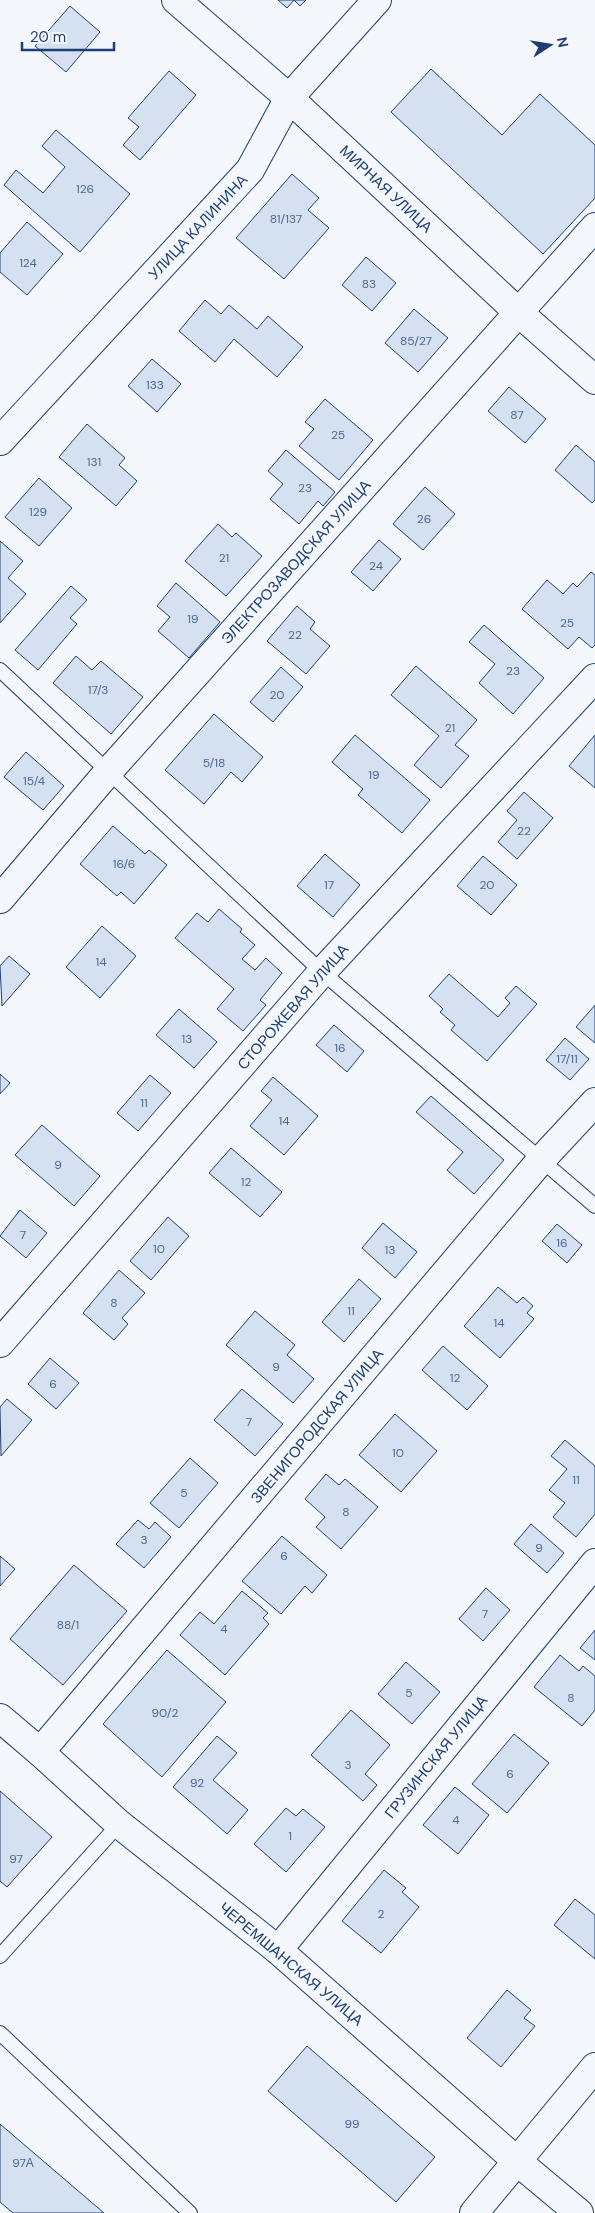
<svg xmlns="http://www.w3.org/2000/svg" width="595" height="2213" viewBox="0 0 595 2213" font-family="'DM Sans',sans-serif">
<rect width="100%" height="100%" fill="#f4f7fb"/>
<path fill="#d5e0f0" stroke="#1d3f73" d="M278,0H306L300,6L294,0L287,8Z
M70,6L100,32L66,72L35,46Z
M431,69L502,135L540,94L595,145V198L543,254L391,112Z
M169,71L196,95L140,160L123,145L139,127L128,118Z
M56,130L130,194L80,252L4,185L16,170L43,193L65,167L42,146Z
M292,174L319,198L308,210L329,228L284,279L236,238Z
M27,222L63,254L27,295L0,272V253Z
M366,257L396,283L372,311L342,285Z
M205,300L221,314L229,305L257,329L268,316L303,347L277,377L234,339L215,362L179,331Z
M414,309L448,338L418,372L385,343Z
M152,359L181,384L157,412L128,386Z
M509,387L546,419L525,443L488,411Z
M325,399L373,440L339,480L299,446L314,429L305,422Z
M87,424L125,458L119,465L137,481L116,506L59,457Z
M576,445L595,462V500L592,503L555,470Z
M286,450L335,492L323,506L318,501L299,524L270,499L283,484L268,471Z
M39,478L72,508L39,546L5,517Z
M425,487L455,514L423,550L393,524Z
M218,524L232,537L236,533L262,556L226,596L185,561Z
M379,540L401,559L373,591L351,572Z
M0,541L23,561L8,578L26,594L0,623Z
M591,572L595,575V645L592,648L579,637L568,649L522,609L547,580L563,594L573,583L577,587Z
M176,583L220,622L189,658L158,631L170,617L157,606Z
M71,586L87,600L70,618L77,624L38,670L15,650Z
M297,606L315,622L310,629L330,646L306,674L267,641Z
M484,625L544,678L513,714L479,683L495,664L469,642Z
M76,656L92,670L101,661L143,697L111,734L53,683Z
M416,666L477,720L455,745L469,756L441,788L414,765L439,736L391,695Z
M281,667L303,687L273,722L250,702Z
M214,714L263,757L242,782L231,772L204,804L165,770Z
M355,735L430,800L402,833L358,795L363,789L332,762Z
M595,735V788L569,766Z
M26,752L64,786L43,810L4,777Z
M524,792L553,818L517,859L498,842L517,820L507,811Z
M113,826L145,854L149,850L167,865L134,904L121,892L117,896L80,864Z
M325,854L360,885L333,917L297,886Z
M483,856L517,885L491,915L457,886Z
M219,909L242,929L240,932L255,945L242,959L255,970L266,958L282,973L260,1000L266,1005L243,1031L217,1009L234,989L175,938L197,913L208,922Z
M102,926L136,956L100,998L66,967Z
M9,956L30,974L2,1006L0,966Z
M449,974L498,1017L510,1003L505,998L516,986L537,1004L487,1061L451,1030L455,1025L440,1012L443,1009L429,996Z
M595,1005V1043L576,1027Z
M179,1009L217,1042L194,1068L156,1035Z
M334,1025L364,1051L347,1072L316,1045Z
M565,1038L589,1059L570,1080L546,1060Z
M0,1074L10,1083L0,1094Z
M150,1075L171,1093L138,1131L117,1113Z
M273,1077L318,1116L284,1155L250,1126L272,1100L261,1091Z
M431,1096L504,1160L474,1194L447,1170L463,1152L416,1112Z
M42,1125L100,1176L74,1206L15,1155Z
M231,1148L282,1192L260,1217L209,1173Z
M20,1210L47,1233L26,1258L0,1236Z
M168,1217L189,1236L151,1280L130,1261Z
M383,1223L417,1252L395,1278L362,1248Z
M557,1224L582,1245L567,1263L542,1241Z
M119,1270L145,1293L122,1318L128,1324L114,1340L83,1313Z
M359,1279L381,1299L344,1342L322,1322Z
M498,1287L517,1303L523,1297L533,1306L527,1313L534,1319L500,1358L464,1326Z
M255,1311L295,1345L287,1355L314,1379L293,1403L226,1345Z
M443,1346L488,1386L467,1410L422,1370Z
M50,1358L79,1383L56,1409L28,1384Z
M242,1389L283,1424L255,1456L214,1420Z
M7,1399L32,1420L1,1456L0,1407Z
M395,1414L437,1451L401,1492L359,1455Z
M565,1440L595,1466V1514L576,1537L553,1517L565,1503L549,1490L567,1469L551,1456Z
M190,1458L218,1483L179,1528L150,1503Z
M326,1474L339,1485L345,1479L378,1507L341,1549L316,1527L325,1517L305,1499Z
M138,1520L149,1529L155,1522L171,1537L144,1568L116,1544Z
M531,1524L564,1553L547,1573L514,1544Z
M282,1536L327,1575L312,1593L305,1586L281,1614L242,1581Z
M0,1556L15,1569L0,1586Z
M74,1565L127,1611L63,1685L10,1639Z
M486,1588L510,1610L483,1641L459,1619Z
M242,1591L268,1613L263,1618L269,1624L225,1675L180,1635L200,1612L214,1624Z
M595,1630V1660L580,1648Z
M167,1650L226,1702L162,1777L103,1724Z
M560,1655L579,1671L583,1666L595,1676V1710L582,1726L534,1687Z
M406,1662L440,1692L412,1724L378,1694Z
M351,1710L390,1745L365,1774L377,1785L363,1801L311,1755Z
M514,1734L549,1763L507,1813L472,1784Z
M217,1736L237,1753L213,1780L248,1810L227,1834L173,1787Z
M455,1787L489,1815L458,1854L423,1825Z
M0,1791L52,1837L7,1887L0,1881Z
M286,1808L296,1816L303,1809L325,1827L286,1872L254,1844Z
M384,1870L406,1888L402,1892L419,1907L381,1953L342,1921Z
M575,1899L595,1915V1959L554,1925Z
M507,1990L531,2010L524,2018L535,2026L501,2067L467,2038Z
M307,2046L435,2157L396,2202L268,2091Z
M0,2124L104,2213H13L0,2202Z"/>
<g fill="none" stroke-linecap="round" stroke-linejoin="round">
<g stroke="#1d3f73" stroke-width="16">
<path id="service" d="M0,670L322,972L595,1206
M0,1956L119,1824
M0,2033L190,2213"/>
</g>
<g stroke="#1d3f73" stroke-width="30">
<path id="minor" d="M176,0L289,98L518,312L595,380
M0,441L250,170L289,98L377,0
M0,899L108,772L595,227
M0,1343L322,972L595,678
M40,1752L541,1160L595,1102
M278,1950L595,1563"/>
</g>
<g stroke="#1d3f73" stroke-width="30">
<path id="tertiary" d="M0,1718L40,1752L119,1824L278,1950L518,2162L579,2213
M474,2213L595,2067"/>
</g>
<use href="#service" stroke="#f4f7fb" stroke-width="14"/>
<use href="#minor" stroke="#f4f7fb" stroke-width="28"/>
<use href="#tertiary" stroke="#f4f7fb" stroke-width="28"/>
</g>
<g text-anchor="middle" stroke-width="4" stroke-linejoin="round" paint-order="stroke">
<g font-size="12" fill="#4b6792">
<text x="85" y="193">126</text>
<text x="286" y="223">81/137</text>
<text x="28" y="267">124</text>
<text x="369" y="288">83</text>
<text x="416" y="345">85/27</text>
<text x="155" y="389">133</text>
<text x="517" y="419">87</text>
<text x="338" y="439">25</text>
<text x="94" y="466">131</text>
<text x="305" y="492">23</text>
<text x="38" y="516">129</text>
<text x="424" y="523">26</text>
<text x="224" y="562">21</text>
<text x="376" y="570">24</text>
<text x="193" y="623">19</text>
<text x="567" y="627">25</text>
<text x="295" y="639">22</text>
<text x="513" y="675">23</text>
<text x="98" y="694">17/3</text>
<text x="277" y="699">20</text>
<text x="450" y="732">21</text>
<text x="214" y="767">5/18</text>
<text x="374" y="779">19</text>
<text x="34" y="785">15/4</text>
<text x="524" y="835">22</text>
<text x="124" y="868">16/6</text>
<text x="329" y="889">17</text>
<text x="487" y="889">20</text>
<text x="101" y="966">14</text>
<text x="187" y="1043">13</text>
<text x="340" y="1052">16</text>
<text x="567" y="1063">17/11</text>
<text x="144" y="1107">11</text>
<text x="284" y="1125">14</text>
<text x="58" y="1169">9</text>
<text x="246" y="1186">12</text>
<text x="23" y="1239">7</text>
<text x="562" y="1247">16</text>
<text x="159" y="1253">10</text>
<text x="390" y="1254">13</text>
<text x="114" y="1307">8</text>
<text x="351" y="1315">11</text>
<text x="499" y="1327">14</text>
<text x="276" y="1371">9</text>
<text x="455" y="1382">12</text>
<text x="53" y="1388">6</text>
<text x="249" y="1426">7</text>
<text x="398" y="1457">10</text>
<text x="576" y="1484">11</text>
<text x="184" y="1497">5</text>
<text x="346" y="1516">8</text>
<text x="144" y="1544">3</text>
<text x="539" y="1552">9</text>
<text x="284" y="1560">6</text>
<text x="485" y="1618">7</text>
<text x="68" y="1629">88/1</text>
<text x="224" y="1633">4</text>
<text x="409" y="1697">5</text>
<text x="571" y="1702">8</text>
<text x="165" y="1717">90/2</text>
<text x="348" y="1769">3</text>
<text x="510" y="1778">6</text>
<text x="197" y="1787">92</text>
<text x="456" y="1824">4</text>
<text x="290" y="1840">1</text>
<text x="16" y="1863">97</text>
<text x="381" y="1918">2</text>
<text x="352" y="2128">99</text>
<text x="23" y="2167">97А</text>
</g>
<g font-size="15" fill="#1d3f73" stroke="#f4f7fb">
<text transform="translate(386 189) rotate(43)" y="5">МИРНАЯ УЛИЦА</text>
<text transform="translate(198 227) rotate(-47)" y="5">УЛИЦА КАЛИНИНА</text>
<text transform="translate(296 562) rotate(-48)" y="5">ЭЛЕКТРОЗАВОДСКАЯ УЛИЦА</text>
<text transform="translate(293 1007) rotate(-49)" y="5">СТОРОЖЕВАЯ УЛИЦА</text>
<text transform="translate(317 1426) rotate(-50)" y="5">ЗВЕНИГОРОДСКАЯ УЛИЦА</text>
<text transform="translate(436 1757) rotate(-51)" y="5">ГРУЗИНСКАЯ УЛИЦА</text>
<text transform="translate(291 1964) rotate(40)" y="5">ЧЕРЕМШАНСКАЯ УЛИЦА</text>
</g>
</g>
<g transform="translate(550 45) rotate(78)" stroke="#f4f7fb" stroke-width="4" paint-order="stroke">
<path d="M0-4L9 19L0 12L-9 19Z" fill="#1d3f73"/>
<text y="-8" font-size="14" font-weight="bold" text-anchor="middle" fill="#1d3f73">N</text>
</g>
<path d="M22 42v8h92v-8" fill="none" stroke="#1d3f73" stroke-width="2.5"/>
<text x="30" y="42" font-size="15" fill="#1d3f73" stroke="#f4f7fb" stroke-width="4" paint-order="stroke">20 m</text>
</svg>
